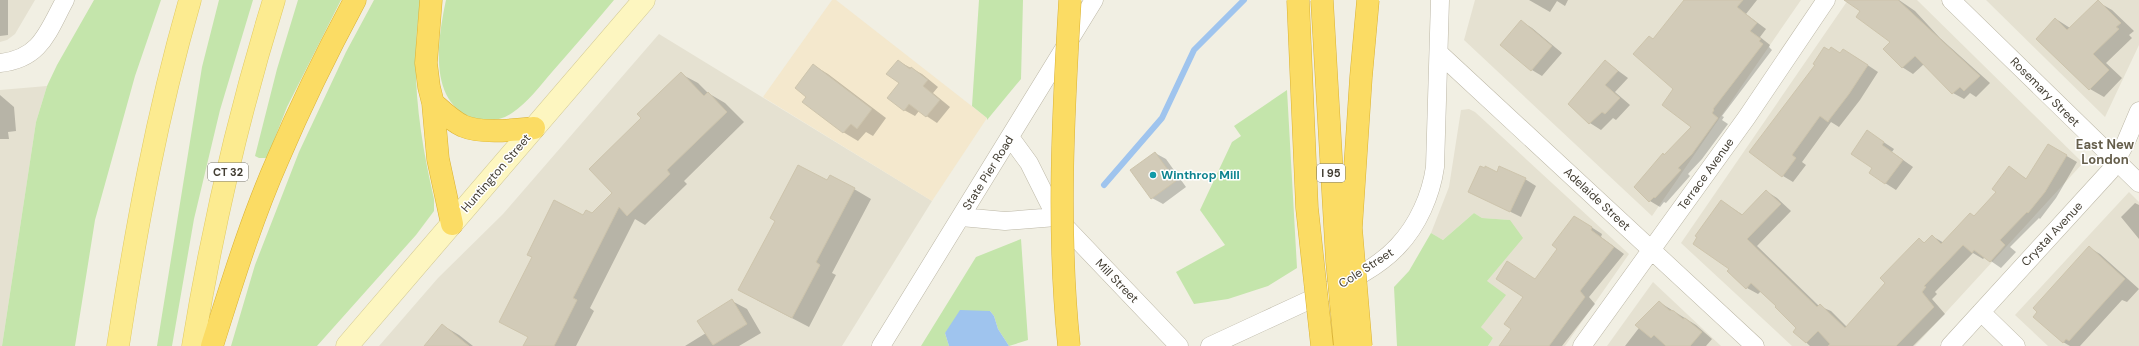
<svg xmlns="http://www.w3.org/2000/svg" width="2139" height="346" viewBox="0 0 2139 346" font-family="'DM Sans',sans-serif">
<rect width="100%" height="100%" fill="#f1efe3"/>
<path fill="#e5e1d1" d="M0,0H35L15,34L7,40L0,42Z
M1475,0H1801L1652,216L1464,40Z
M1848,0H1917L2083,163L1915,346H1792L1681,243Z
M1986,0H2139V45L2105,117Z
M659,34L932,201L842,346H379L438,278L503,214Z
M47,86L36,122L2,346H0V90Z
M1469,109L1475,112L1629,254L1565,346H1488L1493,338L1481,327L1487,281L1509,220L1482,218L1474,213L1443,240L1431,233L1449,187L1461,110Z
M2129,192L2139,202V346H2048L2015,315Z
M1653,282L1721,346H1607Z"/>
<path fill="#f4e8cd" d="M832,0H836L987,118L932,201L763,97Z"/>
<path fill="#c4e5ab" d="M94,0H161L135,76L95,220L75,346H2L36,122L47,86L57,65Z
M219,0H253L220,110L194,219L172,346H157L202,67Z
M298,0H341L287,107L269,153L266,158H259L255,156L277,69Z
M374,0H421C409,66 419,134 434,199V211L416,235L317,346H231L255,265L299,152L346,52Z
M446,0H614C594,24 573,48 552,72C540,86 528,102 512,113C501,121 487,122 474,118C427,103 438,38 446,0Z
M979,0H1023L1021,79L987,120V118L972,106Z
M1287,90L1297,268L1268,286L1228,299L1194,304L1176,272L1225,245L1200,210L1232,142L1241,136L1234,126Z
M1474,213L1482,218L1510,220L1523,238L1487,281L1506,295L1481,327L1493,338L1488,346H1397L1394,287L1409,271L1431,233L1443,240Z
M1021,239L1028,340L1009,346L998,329L994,316L990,311H981L945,333L949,346H921L976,257Z"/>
<path fill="#9fc4ee" d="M960,310L990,311L994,316L998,329L1009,346H949L945,333Z"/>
<path fill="#0003" d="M0,0H8V35L0,36Z
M1529,0H1568L1565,6L1557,1L1550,12Z
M1714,0H1757L1746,14L1766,29L1760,37L1770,45L1769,47L1772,50L1722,116L1724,117L1722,120L1728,124L1702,159L1688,174L1690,176L1666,203L1664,202L1660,207L1650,201L1665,156L1692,126L1654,40Z
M1869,0H1899L1915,11L1940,38L1990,83L1976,97L1970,93L1964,99L1953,93L1924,64L1913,74L1902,67L1892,41Z
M2098,2L2112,10L2134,31L2129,35L2132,38L2106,63L2122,78L2104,97L2090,89L2037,39L2056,19L2070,28Z
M1521,21L1532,28L1562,53L1542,76L1532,70Z
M1829,51L1854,56L1878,72L1860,100L1839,127L1831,122L1802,162L1806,165L1793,182L1783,176Z
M898,61L922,74L938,87L933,93L950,107L937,123L919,111L915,116L904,110Z
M1605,61L1628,78L1615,92L1630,105L1616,120L1613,118L1601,130L1590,123L1569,104Z
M813,65L828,74L886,118L873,136L866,132L858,141L843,132L808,96Z
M681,74L698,83L708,93L725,103L744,122L684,181L687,184L645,225L635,219L590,308L594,311L576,346H535L583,217L592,214L613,193L643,118Z
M0,95L14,107L16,131L8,132L9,139H0Z
M1867,131L1894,149L1892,152L1913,167L1896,190L1885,183L1874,168Z
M2048,145L2077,162L2056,198L2040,219L2039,218L2010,247L2016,252L2001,268L1985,257L1983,259L1973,253L1935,292L1937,294L1932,299L1945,314L1913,346H1810L1795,332L1798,328L1761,291L1758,294L1747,288L1731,269L1721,201L1743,215L1766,191L1777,198L1791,211L1757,246L1819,306L1831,311L1847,327L1886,283L1919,239L1925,243L1932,236L1944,243L1974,216L1998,192L2009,168L2027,179Z
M1155,153L1166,159L1186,187L1163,204L1152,198Z
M1497,173L1525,179L1536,186L1521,217L1470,192Z
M828,181L854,189L871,199L832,273L836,275L809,327L757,300Z
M2135,203L2139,205V239L2121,217Z
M1585,223L1602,234L1601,237L1624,254L1589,297L1595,304L1562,346H1500L1513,329L1535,280Z
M2090,248L2100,254L2139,289L2127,302L2122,300L2080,346H2070L2063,342Z
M732,301L747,309L761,333L739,346H685L706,333Z
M1659,302L1696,325L1712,339L1706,346H1625Z
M442,325L459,335L473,346H426Z"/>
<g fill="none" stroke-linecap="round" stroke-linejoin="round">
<path stroke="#9fc4ee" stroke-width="6" d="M1104,185L1162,118L1194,50L1244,0"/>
</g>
<path fill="#d2cbb8" stroke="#cdc4ac" d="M1684,0H1743L1737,7L1757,23L1750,31L1761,39L1759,41L1763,44L1713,109L1714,110L1712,113L1718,118L1692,154L1678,168L1681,170L1655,198L1654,197L1649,202L1634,187L1663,153L1664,155L1691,127L1662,105L1673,89L1633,54L1649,36L1653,39Z
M1844,0H1898L1980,76L1964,91L1960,87L1952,94L1915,56L1902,68L1883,49L1890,42L1856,17L1860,11Z
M2098,0L2121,23L2116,27L2119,29L2093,54L2109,70L2089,90L2036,39L2055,18L2067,30Z
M1521,20L1552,46L1531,71L1500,45Z
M1824,47L1829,50L1831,47L1840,53L1843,49L1868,65L1849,94L1829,120L1828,122L1820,116L1792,155L1796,158L1782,177L1749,152L1815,65L1813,64Z
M898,60L910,69L911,67L928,80L923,86L940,100L926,117L909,104L904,111L887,98L899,83L886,74Z
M1605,60L1618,71L1605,85L1620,98L1605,114L1602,112L1589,124L1568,104Z
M813,64L872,109L857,129L851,124L843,133L802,102L806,97L795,88Z
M681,72L704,96L708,92L727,112L667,170L670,174L627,216L619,207L573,298L577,300L554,346H523L528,337L499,322L532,257L527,255L554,200L583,215L586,210L592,213L612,193L589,169L641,118L637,114Z
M1867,130L1884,142L1882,145L1903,160L1885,184L1869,173L1872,168L1851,154Z
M2048,144L2067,155L2045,192L2028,213L2027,212L2000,240L2005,245L1990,262L1974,250L1972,253L1963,245L1924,286L1926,287L1922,292L1934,307L1896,346H1828L1830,344L1818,331L1806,343L1793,332L1796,328L1775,307L1776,306L1751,283L1746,289L1727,271L1729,269L1693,244L1697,237L1695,236L1721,200L1742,215L1766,190L1781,204L1747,239L1817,307L1820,304L1845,328L1885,283L1880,278L1919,238L1924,243L1932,235L1941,244L1970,213L1974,216L1996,192L1992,189L2009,166L2026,179Z
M1155,152L1176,181L1151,199L1130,170Z
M798,165L827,180L830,175L855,188L816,262L820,265L792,318L738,290L775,221L770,218Z
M1480,166L1485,168V166L1497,172L1499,166L1526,178L1510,212L1468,192Z
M1574,216L1592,227L1591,230L1614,247L1580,291L1585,297L1549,346H1499L1511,329L1504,324L1523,297L1496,279L1507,261L1535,279L1557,249L1552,245Z
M2089,246L2125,279L2069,341L2066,339L2063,343L2033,317L2037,312L2033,308Z
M732,299L747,324L713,345L697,321Z
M1659,301L1669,310L1674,311L1683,319L1685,318L1702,332L1690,346H1666L1654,335L1651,338L1635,325Z
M442,324L469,346H424Z"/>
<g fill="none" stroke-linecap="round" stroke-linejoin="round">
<g stroke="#bcb7a6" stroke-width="19">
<path id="minor" d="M1951,0L2139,183
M1439,53L1755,346
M0,63C41,59 48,31 65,0
M1010,137L1029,163L1056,217L1179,346
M961,217L1005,221L1056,217
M1981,312L2016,346
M881,346L1094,0
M1210,346C1246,329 1282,313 1318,296C1345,283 1377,269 1398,246C1418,225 1431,195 1435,167L1440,0
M1582,346L1747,117L1826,0
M1950,346L2110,171L2125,144L2139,111"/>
</g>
<g stroke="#d1c893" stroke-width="23">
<path id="secondary" d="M347,346L644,0"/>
</g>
<g stroke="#e1ca61" stroke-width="23">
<path id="primary" d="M118,346C136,229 157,114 190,0
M193,346C212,229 239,113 274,0"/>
</g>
<g stroke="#dab234" stroke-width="23">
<path id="motorway" d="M431,0L426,63L429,87L433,103L438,159L452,224
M433,103C442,111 452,121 463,126C482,134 514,130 534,128
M212,346C232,283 251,220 278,159C301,105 327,52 355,0"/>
</g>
<use href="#minor" stroke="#fff" stroke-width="18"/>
<use href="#secondary" stroke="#fdf6c0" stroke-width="22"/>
<use href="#primary" stroke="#fceb90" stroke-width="22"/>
<use href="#motorway" stroke="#fbdc64" stroke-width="22"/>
<g stroke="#dab234" stroke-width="23" stroke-linecap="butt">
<path id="motorway-bridge" d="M1298,0L1307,208L1322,346
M1322,0L1337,261L1345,346
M1069,346C1057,231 1063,115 1070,0
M1361,346L1351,228L1361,77L1368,0"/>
</g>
<use href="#motorway-bridge" stroke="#fbdc64" stroke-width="22"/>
</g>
<circle fill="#0f9aa8" stroke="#fff" stroke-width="1.5" cx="1153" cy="175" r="4"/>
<g text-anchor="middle" stroke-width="3" stroke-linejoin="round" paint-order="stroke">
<g fill="#fff" stroke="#7b7870" stroke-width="1">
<rect x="208" y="163" width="40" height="18" rx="3"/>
<rect x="1317" y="164" width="28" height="18" rx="3"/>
</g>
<g font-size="11" font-weight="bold" fill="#433e33">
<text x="228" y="176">CT 32</text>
<text x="1331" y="177">I 95</text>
</g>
<g font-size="12" fill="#433e33" stroke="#fff">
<text transform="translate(2045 92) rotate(45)" y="4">Rosemary Street</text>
<text transform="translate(496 173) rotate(-49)" y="4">Huntington Street</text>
<text transform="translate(988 173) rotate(-58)" y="4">State Pier Road</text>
<text transform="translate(1706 174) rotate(-54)" y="4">Terrace Avenue</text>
<text transform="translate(1597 199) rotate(43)" y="4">Adelaide Street</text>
<text transform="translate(2052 234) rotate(-47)" y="4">Crystal Avenue</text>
<text transform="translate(1366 268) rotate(-33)" y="4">Cole Street</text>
<text transform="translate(1117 281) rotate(46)" y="4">Mill Street</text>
</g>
<g font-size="12" font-weight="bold" fill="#0d838f" stroke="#fff" text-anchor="start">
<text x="1161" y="179">Winthrop Mill</text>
</g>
<g font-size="13" font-weight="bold" fill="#655e4b" stroke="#fff">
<text x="2105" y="149">East New<tspan x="2105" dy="15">London</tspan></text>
</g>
</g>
</svg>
